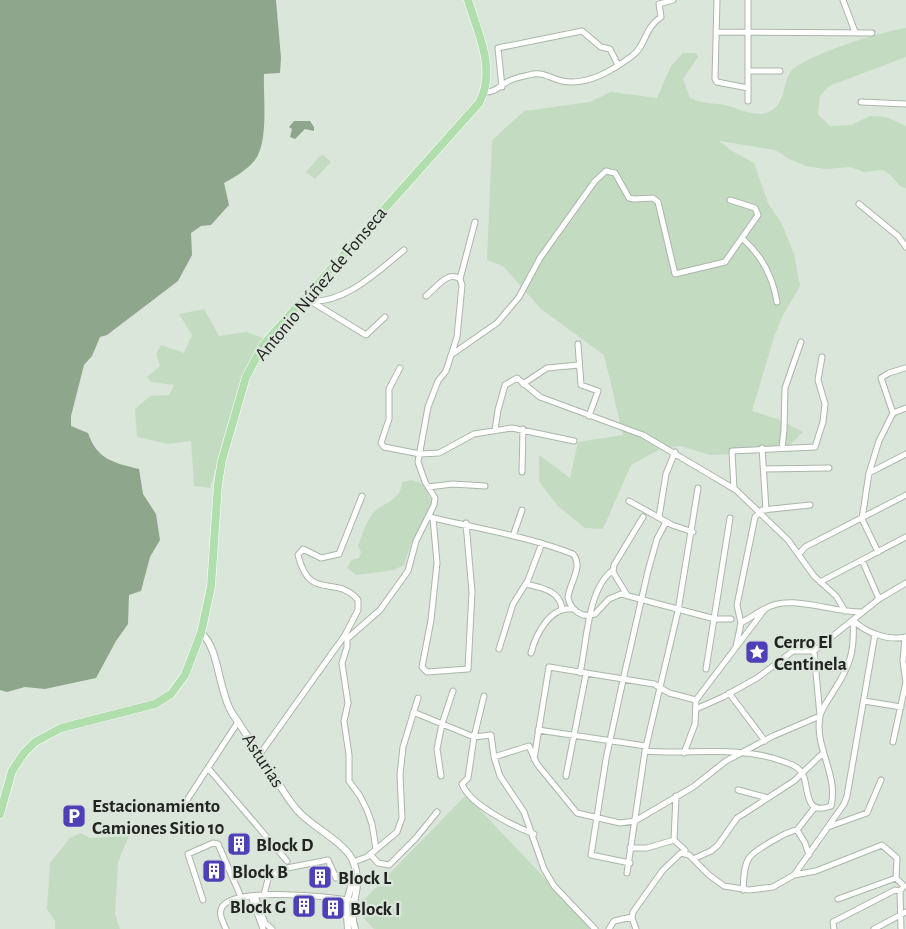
<svg xmlns="http://www.w3.org/2000/svg" width="906" height="929" viewBox="0 0 906 929" font-family="'Alegreya Sans',sans-serif">
<rect width="100%" height="100%" fill="#dbe6da"/>
<path fill="#c3dbc1" d="M906,28V57L829,86L820,96L818,114L830,126L851,125L870,116L886,117L906,126V188L901,187L889,174L882,170L864,172L850,167L826,169L806,166L789,159L775,150L719,141L732,151L754,163L768,203L782,224L794,254L800,286L782,317L774,337L752,411L780,420L803,432L783,452L710,455L680,446L660,449L631,465L603,529L585,528L558,506L539,482V455L570,478L578,442L623,435L604,355L541,309L503,266L487,260L492,140L524,111L590,102L611,92L657,98L671,66L683,53H696L698,57L683,79L690,98C701,103 707,103 719,104C739,106 763,126 779,103C785,94 785,78 791,71C806,55 883,31 906,28Z
M322,154L331,162L315,179L306,172Z
M204,309L219,336L246,332L263,338L243,374L210,488L194,486L191,441L168,444L137,437L135,409L150,396L169,395L174,385L151,382L147,377L160,366L156,354L161,345L184,353L192,335L179,314Z
M412,480L423,484L431,501L430,509L411,544L404,565L394,570L356,575L347,568L351,560L359,558L361,552L358,546C362,535 367,518 376,510C388,501 401,499 402,482Z
M466,795L593,929H374L355,909Z
M81,833L89,838L129,836L118,862L115,914L120,929H55V921L47,909L50,863L70,838Z"/>
<path fill="#8ea68c" d="M0,0H276L281,58L280,73L264,74C263,97 269,141 255,160C247,170 235,177 224,183L229,205L211,225L201,226L191,233L192,255L178,281L107,335L100,337L92,356L84,365L71,416V426L88,433C97,460 115,463 139,469L143,494L156,514L160,540L150,557L141,591L129,595L128,624L116,641L96,678L45,689L25,687L7,692L0,690Z
M294,121H310L314,127V131L305,129L295,139L290,137L292,129L289,127Z"/>
<g fill="none" stroke-linecap="round" stroke-linejoin="round">
<g stroke="#abb5aa" stroke-width="7">
<path id="minor" d="M717,0L715,79L717,82L748,88
M748,0V101
M843,0L855,32
M717,32L872,33
M748,71H780
M502,87L498,48L582,31L601,47L610,49L618,65
M484,92C497,93 500,84 511,80C518,77 526,76 533,74C545,72 551,79 562,81C588,86 613,70 632,56C646,46 644,28 661,17L659,4L673,0
M861,102L906,104
M859,204L898,236L906,247
M743,239C762,256 773,277 777,302
M460,279L475,222
M303,300C341,308 377,272 404,250
M312,302L366,335L385,317
M578,344L581,385L598,391L589,416
M451,355L497,323L519,297L540,258L595,181L606,171L615,173L629,198L634,199L653,198L658,202L675,274L725,262L758,215L755,208L730,200
M400,368L389,389V419L381,443L384,447L420,454L439,453L474,434L512,428L574,441
M523,384L547,368L579,365
M893,413L881,378L889,373L905,368
M495,430L498,410L505,385L517,378L540,397L643,435L736,490L788,540L814,576L836,596L845,611
M762,448L766,510
M782,448L784,430L785,388L801,342
M764,469L829,468
M522,472L523,429
M869,473L906,454
M428,487L453,484L485,486
M734,489L732,451L815,447L823,422L825,404L818,380L822,357
M629,501L672,525L693,532
M430,517C478,529 527,536 573,554C584,567 569,583 568,598C571,610 582,619 595,614L609,599L621,594L715,619H731
M659,517L666,474L675,452
M433,518L437,563L431,620L422,667L427,672L468,669L472,592L466,523
M513,536L522,510
M878,552L862,519L869,473L879,441L893,413L906,408
M799,554L805,547L906,495
M862,560L879,599
M820,582L906,537
M526,584C541,588 561,590 562,610
M627,595L613,572L614,565L643,517
M854,621C866,633 889,641 906,637
M741,623L737,605L755,517L762,510L810,505
M347,637V647L342,663L348,703L344,721L349,755V781L360,796L367,810L372,824L376,849
M905,637L903,661L906,683
M348,638L380,610L408,571L416,541L434,505L435,498L425,482L418,462L428,407L438,381L446,371L457,337L462,285L460,279C448,270 436,288 426,296
M736,647L741,623L764,609
M499,649L513,604L528,580L542,543
M531,653C536,634 550,606 573,609
M706,669L730,518
M580,673C587,643 587,589 613,570
M729,693L765,741
M484,696L474,737L468,778L462,784C470,805 513,826 534,834
M864,701L901,707
M696,709L723,697L757,678L793,651H814L879,599L906,583
M413,712L474,737L491,735L494,757L500,776L524,812L544,869L554,886L595,929
M538,730L646,746
M893,742L906,682
M645,751C691,755 738,745 782,761C790,764 798,766 802,773C810,785 802,817 831,806C839,775 814,748 820,716C822,708 829,699 833,692C850,666 855,652 853,620
M684,753L695,724L696,700L765,609C788,593 834,613 862,612
M260,754L345,635L358,610V600C335,573 310,603 298,555L303,549L321,558L339,554L362,496
M494,757L529,746L537,764L577,813L620,823L635,821L693,787L726,761L773,736L820,716L814,651
M534,759L549,667L654,684L669,693L696,700
M208,768L287,861
M441,776L437,749L442,724L453,691
M566,776L586,674
M738,790L768,798
M185,803L238,722
M828,827L867,813L881,780
M797,830L805,843L809,855
M674,840L676,796
M630,848H647L674,840L685,850V854
M370,854L378,863L389,865L416,838L437,812
M693,859L711,851L718,845L737,818L794,781L822,754
M353,862L367,857L397,832L402,818L400,775L403,747L418,698
M630,863L591,855L606,759L623,680L648,571L657,539L666,522
M627,873L645,751L678,611L698,488
M794,875L816,871L882,845L897,858L896,878L904,886L900,891L901,929
M743,890C744,880 743,867 749,858C755,850 787,831 797,830L815,807
M264,895L268,879L282,869L328,860L336,878
M251,896L263,929
M255,896L265,923L272,929
M838,899L896,878
M203,900L188,854L213,843L218,844L241,897
M226,929C223,922 218,914 222,907C235,886 332,897 355,901
M609,929L614,921L632,917
M636,929L632,918L633,912L663,870L681,853L689,855L709,875L724,886L749,890L773,887L794,875L844,804L847,796L875,634
M834,929L833,922L895,890L900,891
M874,929L906,912"/>
</g>
<g stroke="#abb5aa" stroke-width="8">
<path id="tertiary" d="M201,633C219,647 218,690 232,713C244,731 256,749 268,767C278,781 286,798 298,811C312,827 343,841 352,859C366,889 346,904 355,929
M348,929L346,905L355,871"/>
</g>
<g stroke="#fff" stroke-width="9">
<path id="primary" d="M0,814L12,771L24,753L35,742L61,728L155,704L171,694L185,675L201,633L211,587L218,484L222,460L246,377L263,345L479,103C497,70 478,34 468,0"/>
</g>
<use href="#minor" stroke="#fff" stroke-width="5"/>
<use href="#tertiary" stroke="#fff" stroke-width="6"/>
<use href="#primary" stroke="#b0dead" stroke-width="8"/>
</g>
<defs>
<g id="sight-square" transform="scale(1.25)"><rect x="-9" y="-9" width="18" height="18" rx="4" fill="#4e41b8" stroke="#dbe6da"/><path d="M0-6L1.8-2.2L6-1.7L2.9 1.2L3.7 5.4L0 3.3L-3.7 5.4L-2.9 1.2L-6-1.7L-1.8-2.2Z" fill="#fff"/></g>
<g id="parking-square" transform="scale(1.25)"><rect x="-9" y="-9" width="18" height="18" rx="4" fill="#4e41b8" stroke="#dbe6da"/><path d="M-3.5-5.5H1a3.5 3.5 0 0 1 0 7H-1V5.5H-3.5ZM-1-3.4V-.6H.8a1.4 1.4 0 0 0 0-2.8Z" fill="#fff"/></g>
<g id="building-square" transform="scale(1.25)"><rect x="-9" y="-9" width="18" height="18" rx="4" fill="#4e41b8" stroke="#dbe6da"/><path d="M-4-6H4V6H1V3H-1V6H-4ZM-2.5-4.3h1.7v1.8h-1.7ZM.8-4.3h1.7v1.8H.8ZM-2.5-1h1.7V.8h-1.7ZM.8-1h1.7V.8H.8Z" fill="#fff"/></g>
</defs>
<g fill-rule="evenodd">
<use href="#sight-square" x="757" y="652"/>
<use href="#parking-square" x="74" y="816"/>
<use href="#building-square" x="239" y="844"/>
<use href="#building-square" x="214" y="871"/>
<use href="#building-square" x="320" y="877"/>
<use href="#building-square" x="304" y="906"/>
<use href="#building-square" x="333" y="908"/>
</g>
<g text-anchor="middle" stroke-width="4.5" stroke-linejoin="round" paint-order="stroke">
<g font-size="19" fill="#212420" stroke="#dbe6da">
<text transform="translate(320 283) rotate(-50)" y="7">Antonio Núñez de Fonseca</text>
<text transform="translate(264 760) rotate(57)" y="7">Asturias</text>
</g>
<g font-size="19" font-weight="bold" fill="#212420" stroke="#dbe6da" text-anchor="start">
<text x="774" y="648">Cerro El<tspan x="774" dy="22">Centinela</tspan></text>
<text x="92" y="812">Estacionamiento<tspan x="92" dy="22">Camiones Sitio 10</tspan></text>
<text x="256" y="851">Block D</text>
<text x="232" y="878">Block B</text>
<text x="338" y="884">Block L</text>
<text x="286" y="913" text-anchor="end">Block G</text>
<text x="350" y="915">Block I</text>
</g>
</g>
</svg>
